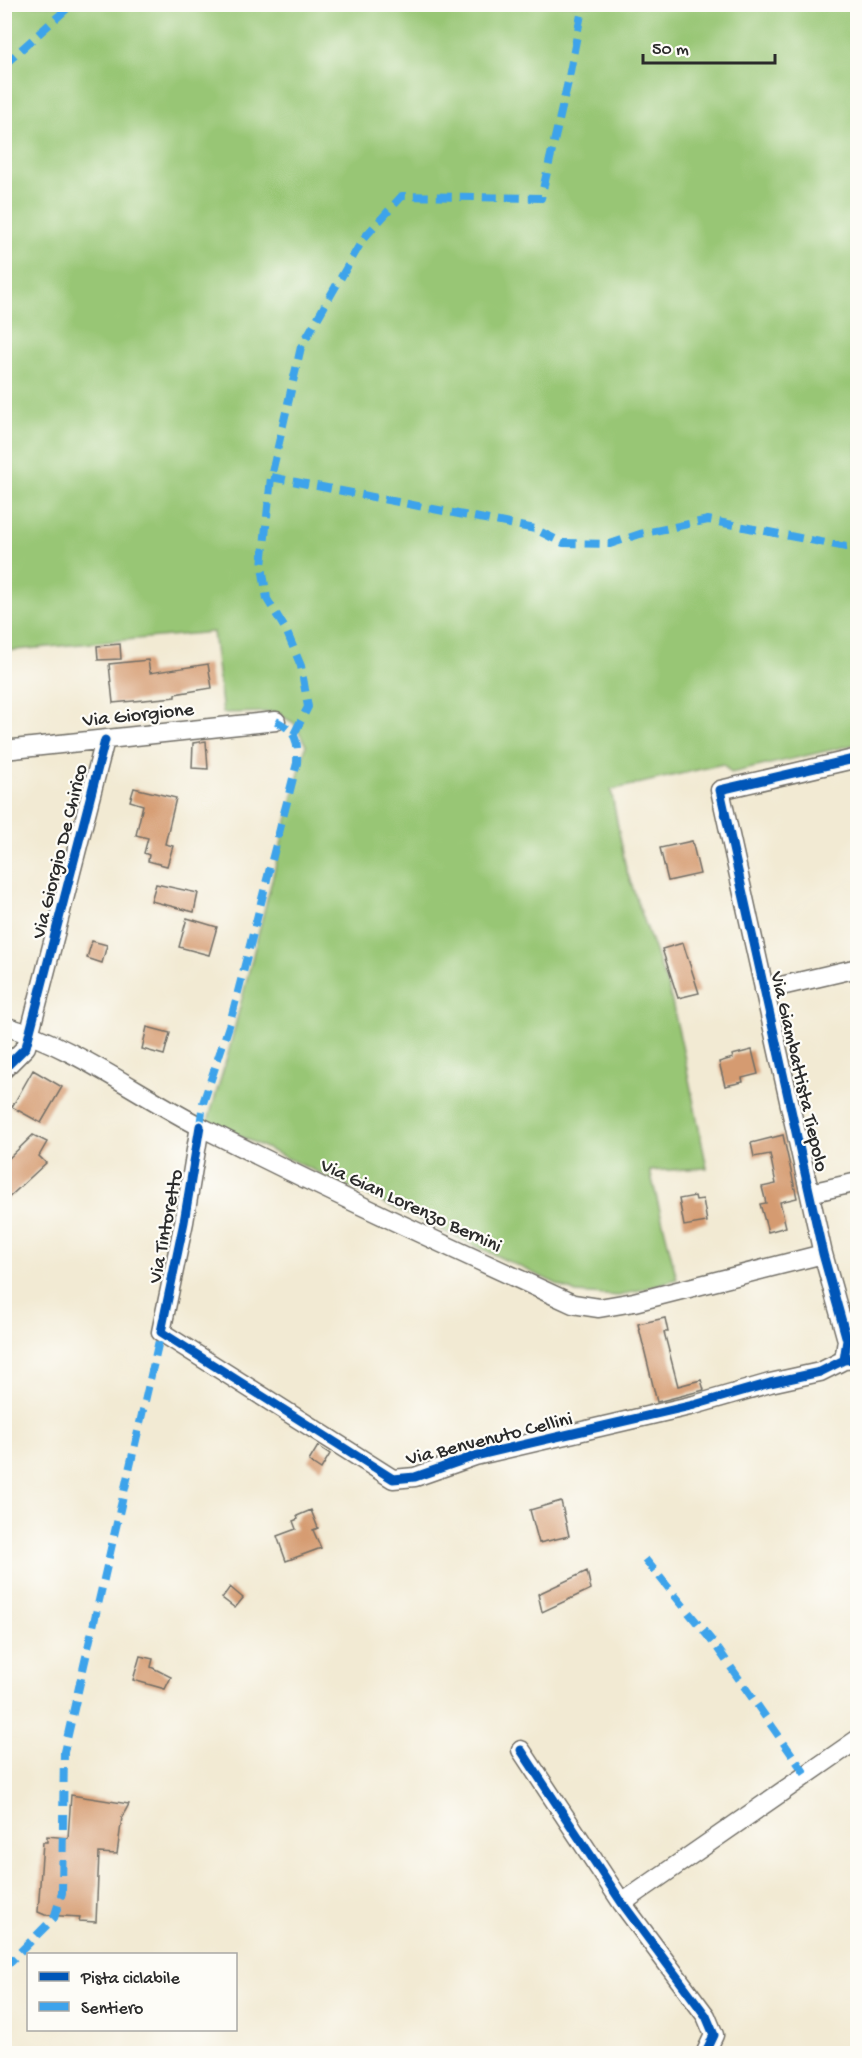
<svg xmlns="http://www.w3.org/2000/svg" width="862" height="2058" viewBox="0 0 862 2058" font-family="'Gochi Hand',sans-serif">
<rect width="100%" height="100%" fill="#fdfcf7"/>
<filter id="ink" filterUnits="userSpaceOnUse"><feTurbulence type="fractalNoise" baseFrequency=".0167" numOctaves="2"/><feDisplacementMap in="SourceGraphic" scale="12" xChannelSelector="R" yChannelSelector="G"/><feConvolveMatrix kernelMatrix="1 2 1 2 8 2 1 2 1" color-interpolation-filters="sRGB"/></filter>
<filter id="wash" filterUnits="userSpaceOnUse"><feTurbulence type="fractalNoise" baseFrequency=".008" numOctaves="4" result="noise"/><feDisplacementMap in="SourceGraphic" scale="24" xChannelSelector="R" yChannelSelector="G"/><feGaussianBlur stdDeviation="1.35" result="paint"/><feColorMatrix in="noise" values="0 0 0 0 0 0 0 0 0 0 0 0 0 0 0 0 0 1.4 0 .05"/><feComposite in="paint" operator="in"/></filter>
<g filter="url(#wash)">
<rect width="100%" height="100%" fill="#f2ead3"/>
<path fill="#98c674" stroke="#627850" stroke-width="1.5" d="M17,5H857V744L731,773L723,764L611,790L626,869L670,994L683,1050L707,1168L650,1171L677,1279L619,1296L576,1293L208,1121L228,1054L306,745L294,723L275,712L223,713L213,632L5,651L4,14Z"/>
<g id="blocks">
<path fill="#d59b71" d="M120,644L121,659L98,660L97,646Z
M148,660L150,673L208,664L212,688L175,694V697L113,703L109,664Z
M206,741L208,769L192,768L193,743Z
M134,788L176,798L165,844L173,846L167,866L148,861L149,855L144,853L148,838L136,835L143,805L130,801Z
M692,841L700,874L668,881L660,848Z
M156,884L198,893L194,912L151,901Z
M187,918L217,927L209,955L179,947Z
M92,941L107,945L102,963L87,958Z
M683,943L699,993L678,998L662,949Z
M147,1027L170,1033L164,1055L142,1049Z
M752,1050L758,1074L742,1078L743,1082L725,1086L719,1062L733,1058L732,1055Z
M33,1070L62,1087L41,1123L12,1107Z
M33,1135L47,1142L39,1156L46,1163L4,1202V1163Z
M783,1135L797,1198L780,1202L786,1227L768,1232L760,1204L766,1203L762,1187L776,1184L770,1154L754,1157L751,1143Z
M695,1196L696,1200L703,1199L707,1222L684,1226L679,1199Z
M665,1318L668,1332H664L678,1386L701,1380L704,1390L657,1402L638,1324Z
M318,1446L330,1454L321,1469L309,1461Z
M561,1501L569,1536L539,1543L530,1510Z
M311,1510L318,1528L313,1530L321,1548L286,1561L277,1536L296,1529L293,1521L298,1519L297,1516Z
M587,1571L591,1589L542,1612L538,1594Z
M230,1587L243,1598L235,1608L222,1598Z
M140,1656L153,1659L151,1667L171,1677L165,1689L133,1680Z
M71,1795L129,1804L122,1817L117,1854L99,1853L96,1922L79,1921L80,1917L45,1915L38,1912L43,1842H47V1836L68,1838Z"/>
</g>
</g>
<g filter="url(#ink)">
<use href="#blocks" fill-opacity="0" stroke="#716e66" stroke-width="1.5"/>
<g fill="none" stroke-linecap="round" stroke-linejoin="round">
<g stroke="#716e66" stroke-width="21">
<path id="minor" d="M4,750L276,721
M764,990L858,968
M4,1026C75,1046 138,1095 203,1128C325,1190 449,1247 573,1304L599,1308L634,1302L823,1254
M4,1069L26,1047L105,740
M200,1126L184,1222L161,1332L393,1479L415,1477L475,1456L694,1405L770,1383L820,1372L844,1360L858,1359
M810,1193L858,1182
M844,1360L847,1340L823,1254L720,790L858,758
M521,1750L622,1903L706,2016L714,2035L705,2054
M622,1903L858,1739"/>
</g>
<use href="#minor" stroke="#fff" stroke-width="18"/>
<path stroke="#3ea3eb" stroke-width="8" stroke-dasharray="15 8" stroke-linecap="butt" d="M4,65L72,4
M271,477L535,529L563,543L610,544L640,534L708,520L846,547L858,546
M294,734L308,707L301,666L286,630L267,599L262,566L271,477L301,347L363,239L402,196L541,198L568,82L583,4
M200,1126L203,1103L230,1023L297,763C298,740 297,732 276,721
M645,1559L716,1646L806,1775
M4,1968L54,1918L62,1893L64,1752L161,1332"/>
<g stroke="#fdfcf7" stroke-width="13">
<path id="cycleway" d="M4,1069L26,1047L105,740
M200,1126L184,1222L161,1332L393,1479L415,1477L475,1456L694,1405L770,1383L820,1372L844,1360L858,1359
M844,1360L847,1340L823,1254L720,790L858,758
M521,1750L622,1903L706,2016L714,2035L705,2054"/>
</g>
<use href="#cycleway" stroke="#0057b8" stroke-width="9"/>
</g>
</g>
<g text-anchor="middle" stroke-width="4.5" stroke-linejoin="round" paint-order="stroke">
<g font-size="20" fill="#2b2b2b" stroke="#fdfcf7">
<text transform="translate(138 713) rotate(-6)" y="7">Via Giorgione</text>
<text transform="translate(58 851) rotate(-76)" y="7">Via Giorgio De Chirico</text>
<text transform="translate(801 1071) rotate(77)" y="7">Via Giambattista Tiepolo</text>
<text transform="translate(412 1204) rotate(25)" y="7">Via Gian Lorenzo Bernini</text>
<text transform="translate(164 1226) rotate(-79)" y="7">Via Tintoretto</text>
<text transform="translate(489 1437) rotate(-14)" y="7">Via Benvenuto Cellini</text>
</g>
</g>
<rect width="862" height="2058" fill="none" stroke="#fdfcf7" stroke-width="24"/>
<rect x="27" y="1953" width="210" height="78" fill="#fdfcf7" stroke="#a9a8a5" stroke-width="1.5"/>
<rect x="39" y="1972" width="30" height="9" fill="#0057b8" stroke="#a9a8a5" stroke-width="1.5"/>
<text x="81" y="1983" font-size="18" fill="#2b2b2b">Pista ciclabile</text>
<rect x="39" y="2002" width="30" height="9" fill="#3ea3eb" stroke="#a9a8a5" stroke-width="1.5"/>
<text x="81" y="2013" font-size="18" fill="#2b2b2b">Sentiero</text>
<path d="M643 54v9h132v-9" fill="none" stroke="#2b2b2b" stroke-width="3"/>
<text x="652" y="54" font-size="18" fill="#2b2b2b" stroke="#fdfcf7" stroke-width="4.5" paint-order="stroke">50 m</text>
</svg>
